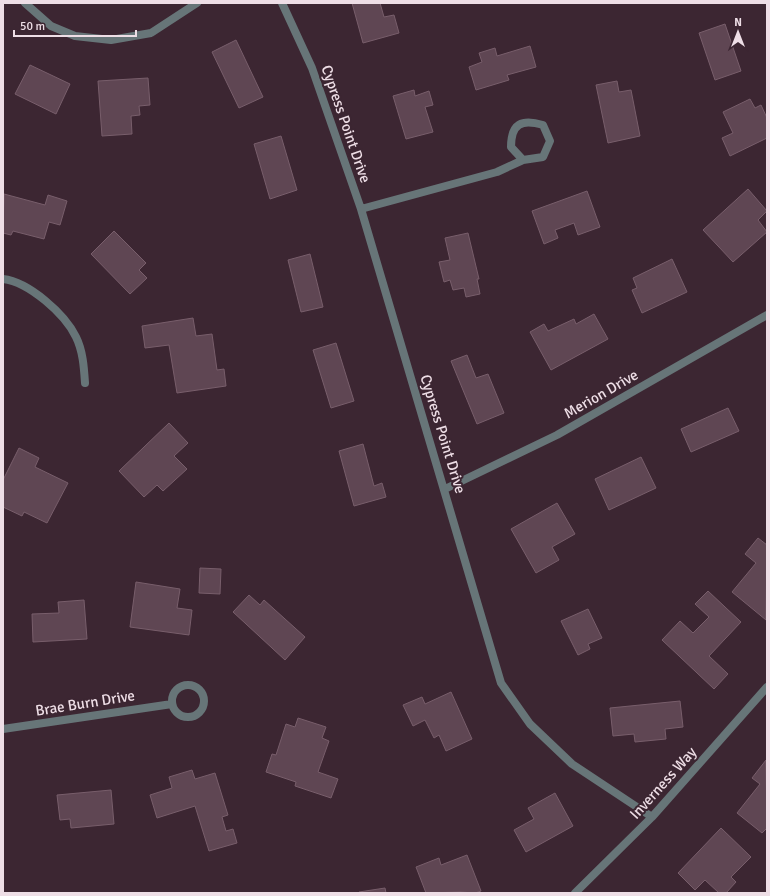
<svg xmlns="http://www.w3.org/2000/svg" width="770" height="896" viewBox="0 0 770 896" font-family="Signika,sans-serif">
<rect width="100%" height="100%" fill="#3c2632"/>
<path fill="#5f4653" stroke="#785e6b" d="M352,3H380L384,17L394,15L399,33L363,43Z
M725,24L741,71L715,80L699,33Z
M236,40L263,97L239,108L212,52Z
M530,46L536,67L507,75L509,80L476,90L469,67L482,62L479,53L495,48L497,56Z
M30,65L70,84L56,114L15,94Z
M148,78L150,105L139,106L140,115L131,116L132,134L102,136L98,81Z
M617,81L619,92L631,90L640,136L608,143L596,85Z
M414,90L415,96L429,91L433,105L425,107L433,132L406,139L393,96Z
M750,99L755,108L761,105L767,118V138L730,156L722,138L733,133L723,112Z
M281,136L297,190L270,199L254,144Z
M748,189L767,211L758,220L767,232L733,262L703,230Z
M587,191L600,227L578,235L574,223L555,230L558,238L544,244L532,211Z
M4,194L45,205L48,195L67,201L60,225L49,222L44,239L13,231L11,235L3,233Z
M114,231L146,263L139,270L147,278L130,294L91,254Z
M468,233L479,279H477L480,294L466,297L464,288L453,290L450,280L444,282L439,262L450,260L445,238Z
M310,254L323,307L301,312L288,260Z
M672,259L687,292L642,313L632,290L637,288L633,278Z
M594,314L608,339L551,370L530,332L544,324L548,331L574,319L576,324Z
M193,318L196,336L212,334L217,370L224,369L226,386L177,393L169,345L145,348L142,326Z
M336,343L354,401L331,408L313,350Z
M467,355L476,378L488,374L504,413L477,424L451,361Z
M728,408L739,431L691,452L681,429Z
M169,423L188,443L174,456L187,469L163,491L157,485L144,497L119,471Z
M363,444L374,486L382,483L386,497L354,506L339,451Z
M19,448L39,458L35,467L68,483L47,523L24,512L22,516L3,507V480Z
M641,457L656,488L609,510L595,479Z
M557,503L575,534L552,547L559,560L536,573L511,529Z
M758,538L767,545L766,620L732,592L756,563L745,554Z
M200,568L221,569L220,594L199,593Z
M136,582L180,589L177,608L192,610L189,635L130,627Z
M708,591L741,622L709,656L728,674L714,689L662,640L680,621L693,633L709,617L695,604Z
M249,595L260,605L264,600L305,637L285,660L233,612Z
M84,600L87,639L33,642L32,614L59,613L58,602Z
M588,609L602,638L588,644L590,649L578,655L561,621Z
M451,692L472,739L446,751L439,735L434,738L425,720L413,726L403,705L422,697L425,704Z
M680,701L683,727L665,729L666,739L635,742L634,734L613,736L610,708Z
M298,718L326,727L322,738L329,741L318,772L338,779L331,798L295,786L296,782L266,772L272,754L276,755L286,724L295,727Z
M766,760L767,828L762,833L737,813L760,784L752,778Z
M192,770L195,779L215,773L228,815L222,817L226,831L233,829L237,843L209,851L195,806L157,818L150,795L172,788L169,777Z
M111,790L114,824L71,828L70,819L60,820L57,795Z
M555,793L573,826L526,852L514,830L534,819L528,808Z
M721,828L751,857L731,877L736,882L726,893H719L705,880L695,890L678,873Z
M467,855L481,891L475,893L460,892L426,893L416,867L439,858L441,865Z
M385,888L386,893H359V892Z"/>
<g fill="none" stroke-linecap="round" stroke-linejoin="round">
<path stroke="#677578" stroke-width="8" d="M25,3L51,26L75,36L111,40L151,33L197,3
M282,3L312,68L361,209L501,683L530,724L572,764L652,817
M361,209L497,172L523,160L543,157L550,141L543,125C522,119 511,123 511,147L523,160
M3,279C29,282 65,314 76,337C83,351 84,368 85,383
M445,489L557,435L767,315
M172 701a16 16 0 1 1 32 0a16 16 0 1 1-32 0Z
M3,729L172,704
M575,893L652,817L767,687"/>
</g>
<g text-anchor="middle" stroke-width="4" stroke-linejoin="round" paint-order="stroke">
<g font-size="15" fill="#eedee6" stroke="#3c2632">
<text transform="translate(346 124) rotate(71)" y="5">Cypress Point Drive</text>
<text transform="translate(601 394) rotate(-30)" y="5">Merion Drive</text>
<text transform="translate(443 434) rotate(73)" y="5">Cypress Point Drive</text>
<text transform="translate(85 703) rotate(-9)" y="5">Brae Burn Drive</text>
<text transform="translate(663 783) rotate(-48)" y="5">Inverness Way</text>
</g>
</g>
<rect width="770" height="896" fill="none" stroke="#eedee6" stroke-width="8"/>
<g transform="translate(738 32)" stroke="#3c2632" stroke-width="3" paint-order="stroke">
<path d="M0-3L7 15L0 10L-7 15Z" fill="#eedee6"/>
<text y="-6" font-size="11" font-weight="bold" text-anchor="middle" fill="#eedee6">N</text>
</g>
<path d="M14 30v6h122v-6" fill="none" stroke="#eedee6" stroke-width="2"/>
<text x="20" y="30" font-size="12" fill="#eedee6" stroke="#3c2632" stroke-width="3" paint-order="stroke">50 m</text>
</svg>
